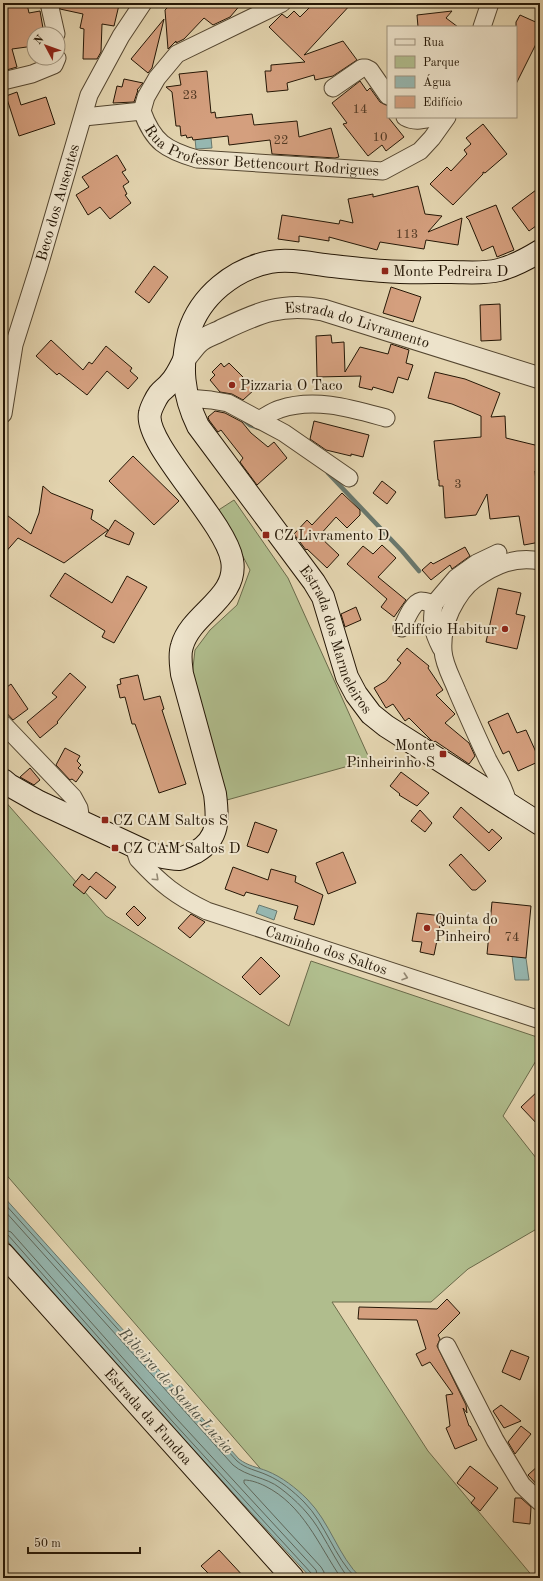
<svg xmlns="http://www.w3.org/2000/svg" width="543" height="1581" viewBox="0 0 543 1581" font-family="'Old Standard TT',serif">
<rect width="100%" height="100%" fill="#e3d4af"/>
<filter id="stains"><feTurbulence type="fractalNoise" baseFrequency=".005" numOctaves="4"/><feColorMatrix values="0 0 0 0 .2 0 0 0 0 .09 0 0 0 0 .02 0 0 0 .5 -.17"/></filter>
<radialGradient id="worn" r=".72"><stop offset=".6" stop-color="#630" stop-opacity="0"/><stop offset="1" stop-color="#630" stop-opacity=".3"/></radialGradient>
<path fill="#b0bd8d" stroke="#6a6a4a" d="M234,500L288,578L370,760L227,800L192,676L195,650L210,630L237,605L250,570L224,520L217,511Z
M3,799L106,916L289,1026L311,961L540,1038V1054L503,1116L540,1163V1227L468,1269L431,1302H332L428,1451L534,1578H355L3,1171Z"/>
<path fill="#96b7b0" stroke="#69776c" d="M211,138L212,148L196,149L195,139Z
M259,905L277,911L274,920L256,913Z
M512,956L526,958L529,980H515Z
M3,1196L239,1459C248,1466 257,1467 267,1471C282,1477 296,1488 307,1499C330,1522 338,1556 361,1578H311L170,1424L3,1236Z"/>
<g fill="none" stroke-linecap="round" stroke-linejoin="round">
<path stroke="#5e675b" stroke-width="1" d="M3,1202L237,1461C246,1469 256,1470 267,1475C281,1481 293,1491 304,1502C326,1524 334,1557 356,1578
M3,1209L233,1465C247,1477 266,1477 280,1488C296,1500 311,1515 321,1533C330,1548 338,1564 348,1578
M3,1229L11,1232L176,1418L316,1570L318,1578
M3,1234L8,1235L173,1422L312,1574L313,1578
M324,1578V1572L321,1567L244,1483V1480C251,1480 259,1483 265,1486C303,1505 318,1544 341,1578"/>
<path stroke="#69776c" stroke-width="4.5" d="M244,420L250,425L259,428
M328,473L402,551L419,571"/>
</g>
<path fill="#d49f7e" stroke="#251706" d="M59,3H108L119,5L114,26L102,24L101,52L97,59H83L84,29L80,28L83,14L60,9Z
M172,3H242L230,17L213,25L204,18L184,39L176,43V41L168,49L165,10Z
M314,3H352L304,55L343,41L357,60L333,76L315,80L314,75L287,83L288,90L267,92L265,71H271V65L305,62L269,27L282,14L287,18L294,11L300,17Z
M27,4L29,13L40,11L44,34H34V46L12,49L17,67L3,71V8Z
M452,11L446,18L458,27H418L417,15Z
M520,15L540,24V36L516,84V22Z
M164,19L152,68L148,73L131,59Z
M207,71L211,113L215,112L216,118L252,114L254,125L297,121L299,137L331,128L339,157L335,158L272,154L270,140L229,145L228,136L193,140L192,137L187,138L186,135L181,136L180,126H176L172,92L166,87L181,85L179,74Z
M124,79L143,83L137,90H138L134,102L113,103L117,86L122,87Z
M360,81L367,91L370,88L380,102L388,106V117L404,137L386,151L382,145L368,156L343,124L347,123L332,103Z
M17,92L21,105L46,97L55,124L19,136L6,96Z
M483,124L507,154L485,173L483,172V174L453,205L430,184L447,167L451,171L467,154L464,150L471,144L466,138Z
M117,155L126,170L122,172L129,182L123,186L127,194L125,195L131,203L110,219L100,207L88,215L76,195L89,187L82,177Z
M418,186L425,214L442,216L428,232L462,218L458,245L426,240L424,249L380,242L377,250L329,237V241L299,236V242L278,239L282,215L339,224L340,220L353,223L348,199L373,194V197Z
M540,187V223L529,231L512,208Z
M496,205L514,250L497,257L493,246L482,251L469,220L466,217Z
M154,266L168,277L149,303L135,292Z
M391,287L421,297L413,322L383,313Z
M500,304L501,340L481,341L480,305Z
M331,335L332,343L344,342L345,372L360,347L388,354L391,344L409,350L406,363L413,365L408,380L398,377L393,393L373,387L372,390L359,387L361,376L317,377L316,336Z
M51,340L83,370L89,362L92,364L106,346L132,368L130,371L138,378L128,389L107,371L87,395L59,373L57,375L36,356Z
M221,363L224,367L229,363L255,389L243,400L232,394L220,392L210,380L215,375L212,372Z
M435,372L465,379L500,393L491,417L505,416L506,438L539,446L537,454H540V471H535L540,524V542L524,545L519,516L490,519L487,494L476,515L445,518L443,486H439V480H438L434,441L481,437V416L452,404L428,398Z
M215,411L225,413L242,422L251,433L268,447L274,442L287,458L257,485L240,462L243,458L221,430L218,432L209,420L208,417Z
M314,421L369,435L363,457L351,454V456L326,450L310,439Z
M133,456L179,501L154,525L109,481Z
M382,481L396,492L387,504L373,493Z
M43,486L51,493L93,510L91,519L108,530L64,563L18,538L3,555V512L31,534L39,513Z
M342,493L360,510V515L347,528L336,517L319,536L339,555L327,568L307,549L306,550L294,534L307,520L312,525Z
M115,520L134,533L129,545L105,536Z
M382,545L396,558L378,577L406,600L394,617L381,607L387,599L347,564L363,546L373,554Z
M465,547L470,556L452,569L450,565L431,580L422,570L431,562L433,564Z
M65,573L112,603L127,576L147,587L114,643L102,637L105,631L50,596Z
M498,588L521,593L516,614L525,616L517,649L486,642Z
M356,607L361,620L345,627L341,614Z
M407,648L429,666L428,668L443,690L436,695L455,714L445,723L469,743L475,756L469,764L435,741L434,742L431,740L409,718L405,721L393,704L386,708L374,688L386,681L401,663L397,660Z
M70,673L86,687L57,722L58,723L40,738L27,722L57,697L52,693Z
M138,675L144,700L160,696L164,709L162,710L186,784L159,793L135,724H132L125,697L120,698L117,685L121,684L120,679Z
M11,684L28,709L13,720L3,709V690Z
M508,713L517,733L526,730L540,761L518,771L509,751L503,754L488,722Z
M65,748L80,756L77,761L81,765L78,768L83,772L76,782L72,779L70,780L56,765Z
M30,768L40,780L34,785L20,777Z
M401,772L429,793L417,806L399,795L400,794L390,786Z
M461,807L489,833L492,829L502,838L489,851L453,817Z
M420,810L432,823L425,832L411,821Z
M255,822L277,830L268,853L247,846Z
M343,852L356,883L328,894L316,863Z
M461,854L486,881L476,890H472L449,865Z
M233,867L268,880L271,869L296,876L295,882L323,895L314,925L294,919L298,906L246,892L244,896L225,889Z
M96,872L116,887L106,899L90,886L84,894L73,885L82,874L89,880Z
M492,902L531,906L526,958L487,954Z
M134,906L146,918L138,926L126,914Z
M417,913L442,916L434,955L420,952L422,942L412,941Z
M191,914L205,922L190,938L178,928Z
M261,957L280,976L260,995L242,977Z
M540,1089V1127L521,1107Z
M447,1299L460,1313L438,1335L440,1339L437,1346L466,1405L467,1413L463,1408L469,1426H470L477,1440L455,1449L446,1428L450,1426L446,1395L453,1394L430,1362L422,1366L416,1354L426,1349L417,1320L358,1319L359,1307L437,1309Z
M511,1350L529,1357L520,1380L502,1372Z
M501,1405L521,1421L504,1428L493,1411Z
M521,1426L531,1434L515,1454L508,1442Z
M540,1464V1488L528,1475Z
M470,1466L498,1488L480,1511L471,1503L475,1498L457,1483Z
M515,1498H521L531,1507L530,1524L513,1522Z
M219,1550L245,1578H213L201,1566Z"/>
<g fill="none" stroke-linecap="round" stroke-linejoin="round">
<g stroke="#544630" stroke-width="19">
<g id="minor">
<path d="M49,3L56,34"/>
<path d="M482,27L490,3"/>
<path d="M3,81L32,74L54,65L57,58"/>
<path d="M333,88L362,68H366L370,70L388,96"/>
<path id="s1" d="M142,111C153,142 166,150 197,159L383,171L420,151L432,138L447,117"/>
<path d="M142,111L146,97L157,78L177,54L282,3"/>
<path d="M84,117L142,111"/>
<path d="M405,117C416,123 425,119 436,117"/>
<path d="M188,398L211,400L228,403L284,433L349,478"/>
<path id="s2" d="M3,414L14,345L39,266L89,95L121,36L143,3"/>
<path d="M259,420C266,416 273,411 280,409C315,397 353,409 386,418"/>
<path d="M434,604C431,623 432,630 441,648"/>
<path d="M402,628C406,620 412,603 421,601C425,601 430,603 434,604L456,578L477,563L498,553"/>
<path d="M3,724L73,797L79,808L81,821"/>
<path d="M508,804C505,788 496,775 488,760C477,737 467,714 457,691C452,678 444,665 443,651C442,636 445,623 451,610C457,598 465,586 475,579C495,565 515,556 540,561"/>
<path id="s3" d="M136,847V853L138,859C161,884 176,896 207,911L540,1020"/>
<path d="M447,1346L495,1440L522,1485L540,1502"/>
</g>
</g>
<g stroke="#544630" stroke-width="23">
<g id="tertiary">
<path id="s4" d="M184,360C189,354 193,348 198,343C204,337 215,334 222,330C258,313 282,302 323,310L540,378"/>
</g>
</g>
<g stroke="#251706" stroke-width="24">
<g id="secondary">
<path id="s5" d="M540,251C527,259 514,266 499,270C483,274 467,272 451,272C429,272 406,273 384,271C367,270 350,268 333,266C313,264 290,258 270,262C234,269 200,296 189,332C180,366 183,395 198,426L314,582L323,597L347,677L356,694L371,714L386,726L540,824"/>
<path d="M3,780L9,785L39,802L151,854C160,856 169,859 179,859C184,858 191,854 196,852C220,838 218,818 215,794L182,674C181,665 179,655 182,646C191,613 239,598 232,560C225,521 143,443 150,413C151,408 156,398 159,394C162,390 167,387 170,383C176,377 180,368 184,360"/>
<path id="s6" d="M3,1254L293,1578"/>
</g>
</g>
<use href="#minor" stroke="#ede3cb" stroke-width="17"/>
<use href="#tertiary" stroke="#ede3cb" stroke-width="21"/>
<use href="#secondary" stroke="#ede3cb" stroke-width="22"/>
</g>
<defs><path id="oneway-chevron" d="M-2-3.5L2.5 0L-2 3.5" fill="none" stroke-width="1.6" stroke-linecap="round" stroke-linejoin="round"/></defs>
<g stroke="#938772">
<use href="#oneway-chevron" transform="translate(156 878) rotate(43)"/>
<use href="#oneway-chevron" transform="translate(405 977) rotate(18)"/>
</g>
<g fill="#8f2418" stroke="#ede3cb" stroke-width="1.5">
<rect x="381" y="267" width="8" height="8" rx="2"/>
<circle cx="232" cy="385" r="4"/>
<rect x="262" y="531" width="8" height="8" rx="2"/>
<circle cx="505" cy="629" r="4"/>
<rect x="439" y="750" width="8" height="8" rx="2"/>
<rect x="101" y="816" width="8" height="8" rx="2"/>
<rect x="111" y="844" width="8" height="8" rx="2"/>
<circle cx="427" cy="928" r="4"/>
</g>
<g text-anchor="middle" stroke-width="4" stroke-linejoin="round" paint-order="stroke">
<g font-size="13" fill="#513924">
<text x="190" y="99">23</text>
<text x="360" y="113">14</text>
<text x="380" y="141">10</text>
<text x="281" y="144">22</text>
<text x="407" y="238">113</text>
<text x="458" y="488">3</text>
<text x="512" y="941">74</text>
</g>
<g font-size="15" fill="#251706" stroke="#ede3cb">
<text dy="5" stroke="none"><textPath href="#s1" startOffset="138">Rua Professor Bettencourt Rodrigues</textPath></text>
<text dy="5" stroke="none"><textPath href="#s2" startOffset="219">Beco dos Ausentes</textPath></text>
<text dy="5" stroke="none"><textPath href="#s4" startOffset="191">Estrada do Livramento</textPath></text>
<text dy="5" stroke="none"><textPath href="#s5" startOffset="740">Estrada dos Marmeleiros</textPath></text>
<text dy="5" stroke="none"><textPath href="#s3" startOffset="225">Caminho dos Saltos</textPath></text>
<text dy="5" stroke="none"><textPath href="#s6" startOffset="218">Estrada da Fundoa</textPath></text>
</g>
<g font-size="15" fill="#251706" stroke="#ede3cb" text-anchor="start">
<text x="393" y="276">Monte Pedreira D</text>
<text x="240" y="390">Pizzaria O Taco</text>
<text x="274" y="540">CZ Livramento D</text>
<text x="497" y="634" text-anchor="end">Edifício Habitur</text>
<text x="435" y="750" text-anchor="end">Monte<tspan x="435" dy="17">Pinheirinho S</tspan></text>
<text x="113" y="825">CZ CAM Saltos S</text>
<text x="123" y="853">CZ CAM Saltos D</text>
<text x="435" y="924">Quinta do<tspan x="435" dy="17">Pinheiro</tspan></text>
</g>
<g font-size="16" font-style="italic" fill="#4d4f42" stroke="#ede3cb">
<text transform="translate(177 1390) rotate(48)" y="6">Ribeira de Santa Luzia</text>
</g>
</g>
<rect width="543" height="1581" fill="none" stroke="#e3d4af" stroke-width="16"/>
<rect x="4" y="4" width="535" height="1573" fill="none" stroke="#251706" stroke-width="2"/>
<rect x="8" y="8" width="527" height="1565" fill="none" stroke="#251706"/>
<rect x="387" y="26" width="130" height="92" fill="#ede3cb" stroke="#9d917c"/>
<rect x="395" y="39" width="20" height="6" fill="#ede3cb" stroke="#9d917c"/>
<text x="423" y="46" font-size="12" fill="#251706">Rua</text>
<rect x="395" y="56" width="20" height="12" fill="#b0bd8d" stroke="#9d917c"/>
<text x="423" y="66" font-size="12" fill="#251706">Parque</text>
<rect x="395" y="76" width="20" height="12" fill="#96b7b0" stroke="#9d917c"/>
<text x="423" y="86" font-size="12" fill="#251706">Água</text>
<rect x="395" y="96" width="20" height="12" fill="#d49f7e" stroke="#9d917c"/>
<text x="423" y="106" font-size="12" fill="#251706">Edifício</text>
<g transform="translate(46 46) rotate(311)"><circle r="19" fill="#ede3cb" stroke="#9d917c"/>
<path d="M0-3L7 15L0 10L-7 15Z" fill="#8f2418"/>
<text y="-6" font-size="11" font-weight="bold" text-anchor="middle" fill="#251706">N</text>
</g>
<path d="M28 1547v6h112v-6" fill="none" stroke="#251706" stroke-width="2"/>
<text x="34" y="1547" font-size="12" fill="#251706" stroke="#ede3cb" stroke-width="3" paint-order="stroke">50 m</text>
<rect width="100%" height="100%" filter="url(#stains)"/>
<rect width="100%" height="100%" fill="url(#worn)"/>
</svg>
